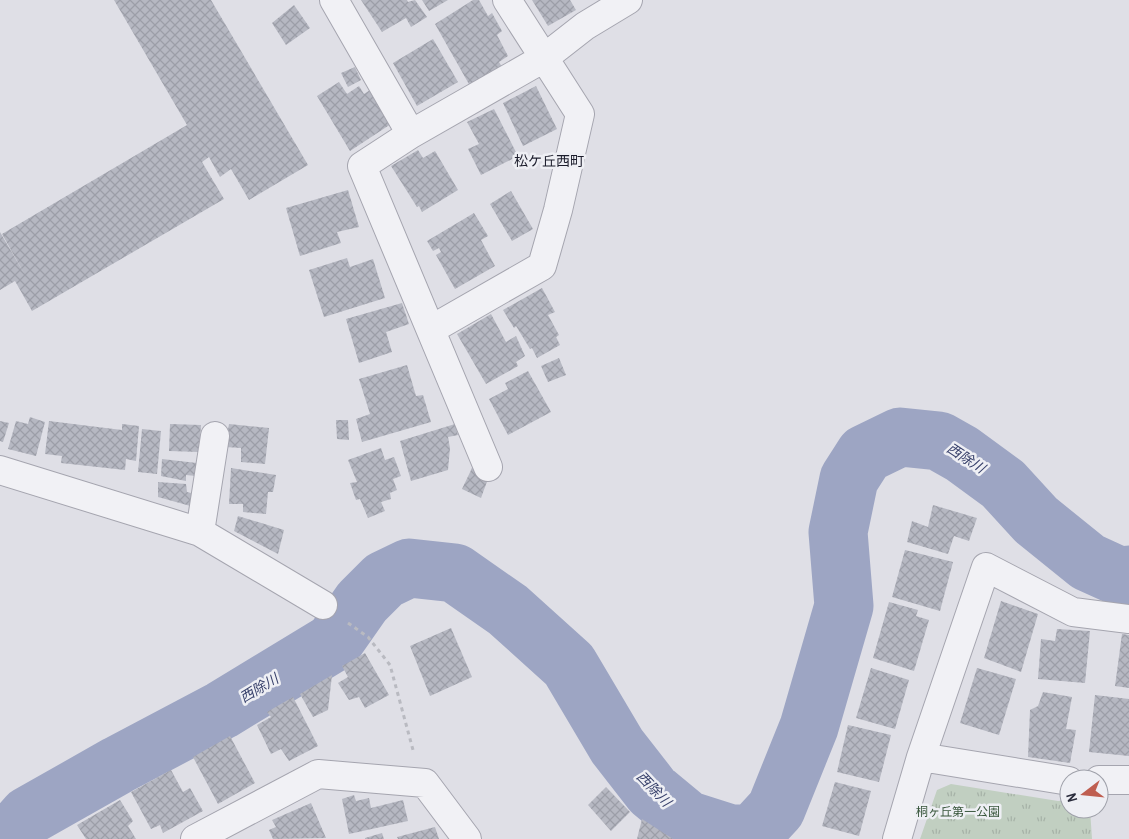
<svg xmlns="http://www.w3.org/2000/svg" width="1129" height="839" viewBox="0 0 1129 839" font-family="'Archivo Narrow','Noto Sans JP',sans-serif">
<defs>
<pattern id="park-tufts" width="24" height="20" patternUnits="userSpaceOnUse" patternTransform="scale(1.25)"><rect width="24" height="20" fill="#c1cfc1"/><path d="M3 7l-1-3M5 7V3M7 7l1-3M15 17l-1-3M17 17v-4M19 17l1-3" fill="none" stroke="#a6b2a7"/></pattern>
<pattern id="building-cross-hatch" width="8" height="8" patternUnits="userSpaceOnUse" patternTransform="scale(1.25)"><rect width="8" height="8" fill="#b6b8c2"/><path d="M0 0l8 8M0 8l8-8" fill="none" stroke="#9c9ea8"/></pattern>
</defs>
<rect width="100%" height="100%" fill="#dfdfe6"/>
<path fill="url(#park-tufts)" d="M951,784L1058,801L1069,800V809H1090L1092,839H920L937,790Z"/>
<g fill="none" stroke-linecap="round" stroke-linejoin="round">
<path stroke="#9da5c3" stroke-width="59" d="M8,839L28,816L118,765L222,710L334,642L362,602L384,580L409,568L455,573L508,610L569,665L617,746L652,791L687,820L731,834H753L776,809L809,727L844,606L838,532L849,479L865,454L900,437L939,441L962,454L1003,484L1036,520L1088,562L1119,576L1129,575"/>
</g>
<path fill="url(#building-cross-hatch)" d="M114,0H211L308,165L249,200L231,169L220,177L209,157L202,162L224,199L32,311L15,281L0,290V232L25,275L2,234L187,125Z
M361,0H407L408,2L415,0L427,17L411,27L406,18L382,32Z
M422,0H448L429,11Z
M473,0H479L488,16L492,13L502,31L497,35L508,56L499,62L502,67L470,86L435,24Z
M532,0H570L576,10L548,26Z
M294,5L310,28L286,45L272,23Z
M433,39L458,82L417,106L393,63Z
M355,67L361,80L348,87L341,73Z
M339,82L347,94L359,86L364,94L370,90L391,124L350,151L317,96Z
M536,86L557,129L523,146L503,103Z
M494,109L518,156L481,175L468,149L479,144L467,122Z
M418,150L423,158L435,151L458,190L422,212L419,206L417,207L391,166Z
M348,190L359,227L337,232L341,243L300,256L286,208Z
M511,191L533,229L512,241L490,204Z
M474,213L488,236L481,240L495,266L455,289L436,255L441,252L439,248L433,251L427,241Z
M347,258L350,267L373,259L385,298L324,317L309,270Z
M542,288L555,312L548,315L559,335L556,337L560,345L537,358L532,348L530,349L516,326L514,328L503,310Z
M402,303L409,324L386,332L392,352L359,363L346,319Z
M491,314L506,342L516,336L525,356L516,362L518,366L486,384L457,334Z
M559,358L566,375L548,382L541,366Z
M407,365L416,396L423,395L431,422L362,442L356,419L370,414L359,379Z
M528,371L551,412L508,435L489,399L508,389L505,383Z
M30,417L45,422L36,456L8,449L16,421L28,424Z
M336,420H348L349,440L337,439Z
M0,421L9,423L3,442L0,441Z
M49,421L122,430V424L139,426L136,461L126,459L125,470L61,463L62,456L45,454Z
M170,424L201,425L199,452L169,451Z
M229,424L269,428L265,464L241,462V448L225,447Z
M455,424L458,435L448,437L450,448L448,470L411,481L400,441Z
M142,429L161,431L157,474L138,472Z
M381,448L385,460L394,457L401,476L393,479L397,490L390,493L391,499L381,502L385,511L368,518L360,499L356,500L350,483L357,482L348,460Z
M162,459L197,463L196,476L186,475V481L161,476Z
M231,468L276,475L273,492H268L266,514L243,512V504H229Z
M472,468L489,476L481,498L462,489Z
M158,482L186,484L187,492L195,494L194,507L158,497Z
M933,505L977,518L969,541L954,536L948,554L907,542L912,521L928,527Z
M238,516L284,530L278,554L234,531Z
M905,550L953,562L940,611L892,597Z
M1001,601L1038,614L1021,672L984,658Z
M889,602L918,610L916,616L929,620L914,671L873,658Z
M451,628L472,677L430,696L410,646Z
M1057,629L1090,631L1085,683L1038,679L1041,639L1055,641Z
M1122,634L1129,635V688L1115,686Z
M365,653L389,695L365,708L359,697L349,700L338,683L348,677L342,666Z
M871,668L909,680L895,729L856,718Z
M977,668L1016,679L999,735L960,723Z
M332,675L328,710L313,717L300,694Z
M1043,692L1072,697L1066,729L1076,730L1070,763L1028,757L1030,710L1038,706Z
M1095,695L1129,699V756L1089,752Z
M293,697L318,746L289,761L281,749L271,754L257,725L271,717L267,712Z
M848,725L891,735L879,782L837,772Z
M230,736L255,783L218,804L193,757Z
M171,770L183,792L190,788L203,811L163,833L160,825L151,829L131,792Z
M835,782L871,791L859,836L822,826Z
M606,787L630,812L611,831L588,805Z
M354,795L356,801L369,798L371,808L403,800L408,821L349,834L342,799Z
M120,800L133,821L128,826L136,839H86L77,825Z
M311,803L326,838L273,839L269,830L276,827L272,820Z
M642,819L673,839H637Z
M435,827L439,839H398L397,837Z
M382,833L384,839H365V838Z"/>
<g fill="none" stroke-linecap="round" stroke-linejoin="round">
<g stroke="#a5a5af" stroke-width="30">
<path id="minor" d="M334,0L411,134
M432,329L542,266L558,210L580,114L507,0
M488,467L362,166L411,134L544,58L585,26L628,0
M0,470L200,532L323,605
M200,532L215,436
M921,757L986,567L1073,612L1129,619
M1099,780H1129
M195,839L318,774L425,783L467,839
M897,839L921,757L1069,781"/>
</g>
<path stroke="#b9bac1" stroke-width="3" stroke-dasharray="4 4" stroke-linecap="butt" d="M348,623L368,637L390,665L413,750"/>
<use href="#minor" stroke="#f1f1f5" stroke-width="28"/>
</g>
<g text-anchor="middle" stroke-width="5" stroke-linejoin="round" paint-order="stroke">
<g font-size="12" fill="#38563b" stroke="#eeeff4">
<text x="958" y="816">桐ヶ丘第一公園</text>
</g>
<g font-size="14" fill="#1c1d2c" stroke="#eeeff4">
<text x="549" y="166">松ケ丘西町</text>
</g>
<g font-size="14" font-style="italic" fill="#38416b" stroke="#eeeff4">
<text transform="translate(966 458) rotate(33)" y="5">西除川</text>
<text transform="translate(259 688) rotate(-31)" y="5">西除川</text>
<text transform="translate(654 789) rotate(46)" y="5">西除川</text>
</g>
</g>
<g transform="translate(1084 794) rotate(254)"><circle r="24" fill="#eeeff4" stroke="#9fa1aa"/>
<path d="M0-4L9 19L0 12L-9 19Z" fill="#bf5e50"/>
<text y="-8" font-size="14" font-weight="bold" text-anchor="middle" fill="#292b3b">N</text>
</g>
</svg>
